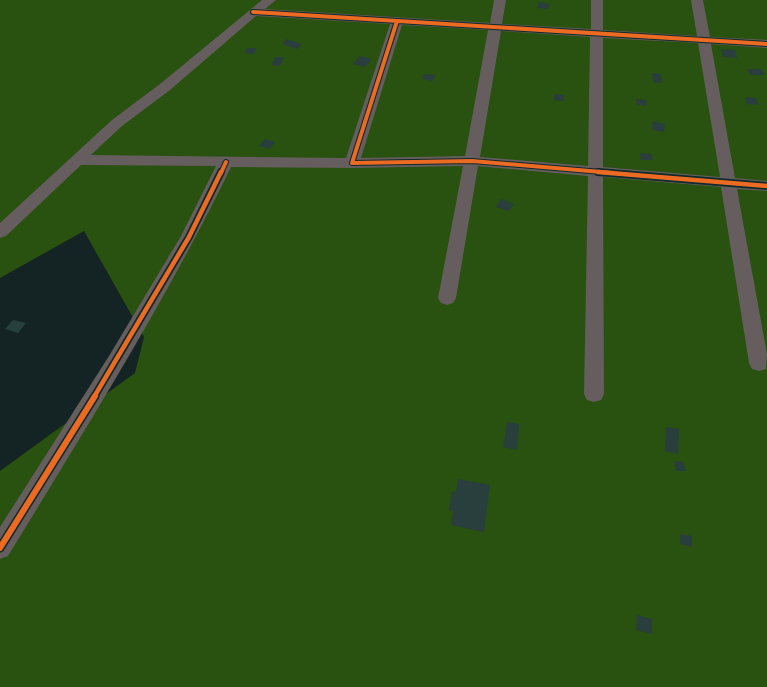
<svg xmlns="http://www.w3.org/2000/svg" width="767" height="687" viewBox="0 0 767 687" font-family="Overpass,sans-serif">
<rect width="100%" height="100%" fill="#142424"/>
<path fill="#29510f" d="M0,0H767V687H0V471L135,373L144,337L84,231L0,278Z"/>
<path fill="#293f3e" d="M538,2L549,4L548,9L537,8Z
M287,39L302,44L297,49L282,44Z
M247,48H257L254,54L244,53Z
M721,49L735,50L737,58L723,57Z
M360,56L372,59L365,67L353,64Z
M275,57H284L280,66L271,65Z
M747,69H761L765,75H750Z
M652,73L661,74L662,83L653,82Z
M424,74L435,75L433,81L422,79Z
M554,94L564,95V101L554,100Z
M745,97L756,98L759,105L747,104Z
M636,99L646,100L647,106L637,105Z
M653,121L665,124L664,132L652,130Z
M265,139L275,142L270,149L259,146Z
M640,153L651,154L653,160H641Z
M501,199L514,204L509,211L496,207Z
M13,320L26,323L18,333L5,329Z
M507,422L519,424L517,450L503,447Z
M666,427L679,429L678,454L665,451Z
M674,461L683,462L686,471H676Z
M458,479L490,485L484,532L451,525L453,511L449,510L452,491L456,492Z
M680,534L692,536V547L680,544Z
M637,615L652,619V634L636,630Z"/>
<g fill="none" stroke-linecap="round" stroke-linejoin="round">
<path fill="#655d5e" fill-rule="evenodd" d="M262,0H276L265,9L490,23L494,0H506L502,24L591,29V0H603V30L697,36L691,0H703L710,37L767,40V48L711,44L735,178L767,181V191L737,189L767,354L766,369L759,371L752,369L749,363L721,187L603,177L604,394L601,400L594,402L587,400L584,394L588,176L478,166L456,298L453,303L447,305L441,303L438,298L463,166L352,168L231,167C166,301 86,428 8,556L0,559V527L109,356L181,236L216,166L81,165L6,236L0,238V223L112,120L160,84ZM256,16L390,24L346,158L91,155L122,126L170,90ZM402,25L488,30L465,156L361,158ZM501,31L590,37L588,166L480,157ZM603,38L698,43L720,177L603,167Z"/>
<g stroke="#0e2a2a" stroke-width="6">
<path id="cycleway-far2" d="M253,12L767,44
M397,21L352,163L472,161L613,173
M221,173L226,162"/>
</g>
<g stroke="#0e2a2a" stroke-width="8">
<path id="cycleway-far1" d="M598,172L767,186
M94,397L189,237L221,172"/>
</g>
<g stroke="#0e2a2a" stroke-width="9">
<path id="cycleway" d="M0,548L95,396"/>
</g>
<use href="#cycleway-far2" stroke="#ed6a23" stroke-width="4"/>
<use href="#cycleway-far1" stroke="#ed6a23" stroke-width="4.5"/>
<use href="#cycleway" stroke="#ed6a23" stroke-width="6"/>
</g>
</svg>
